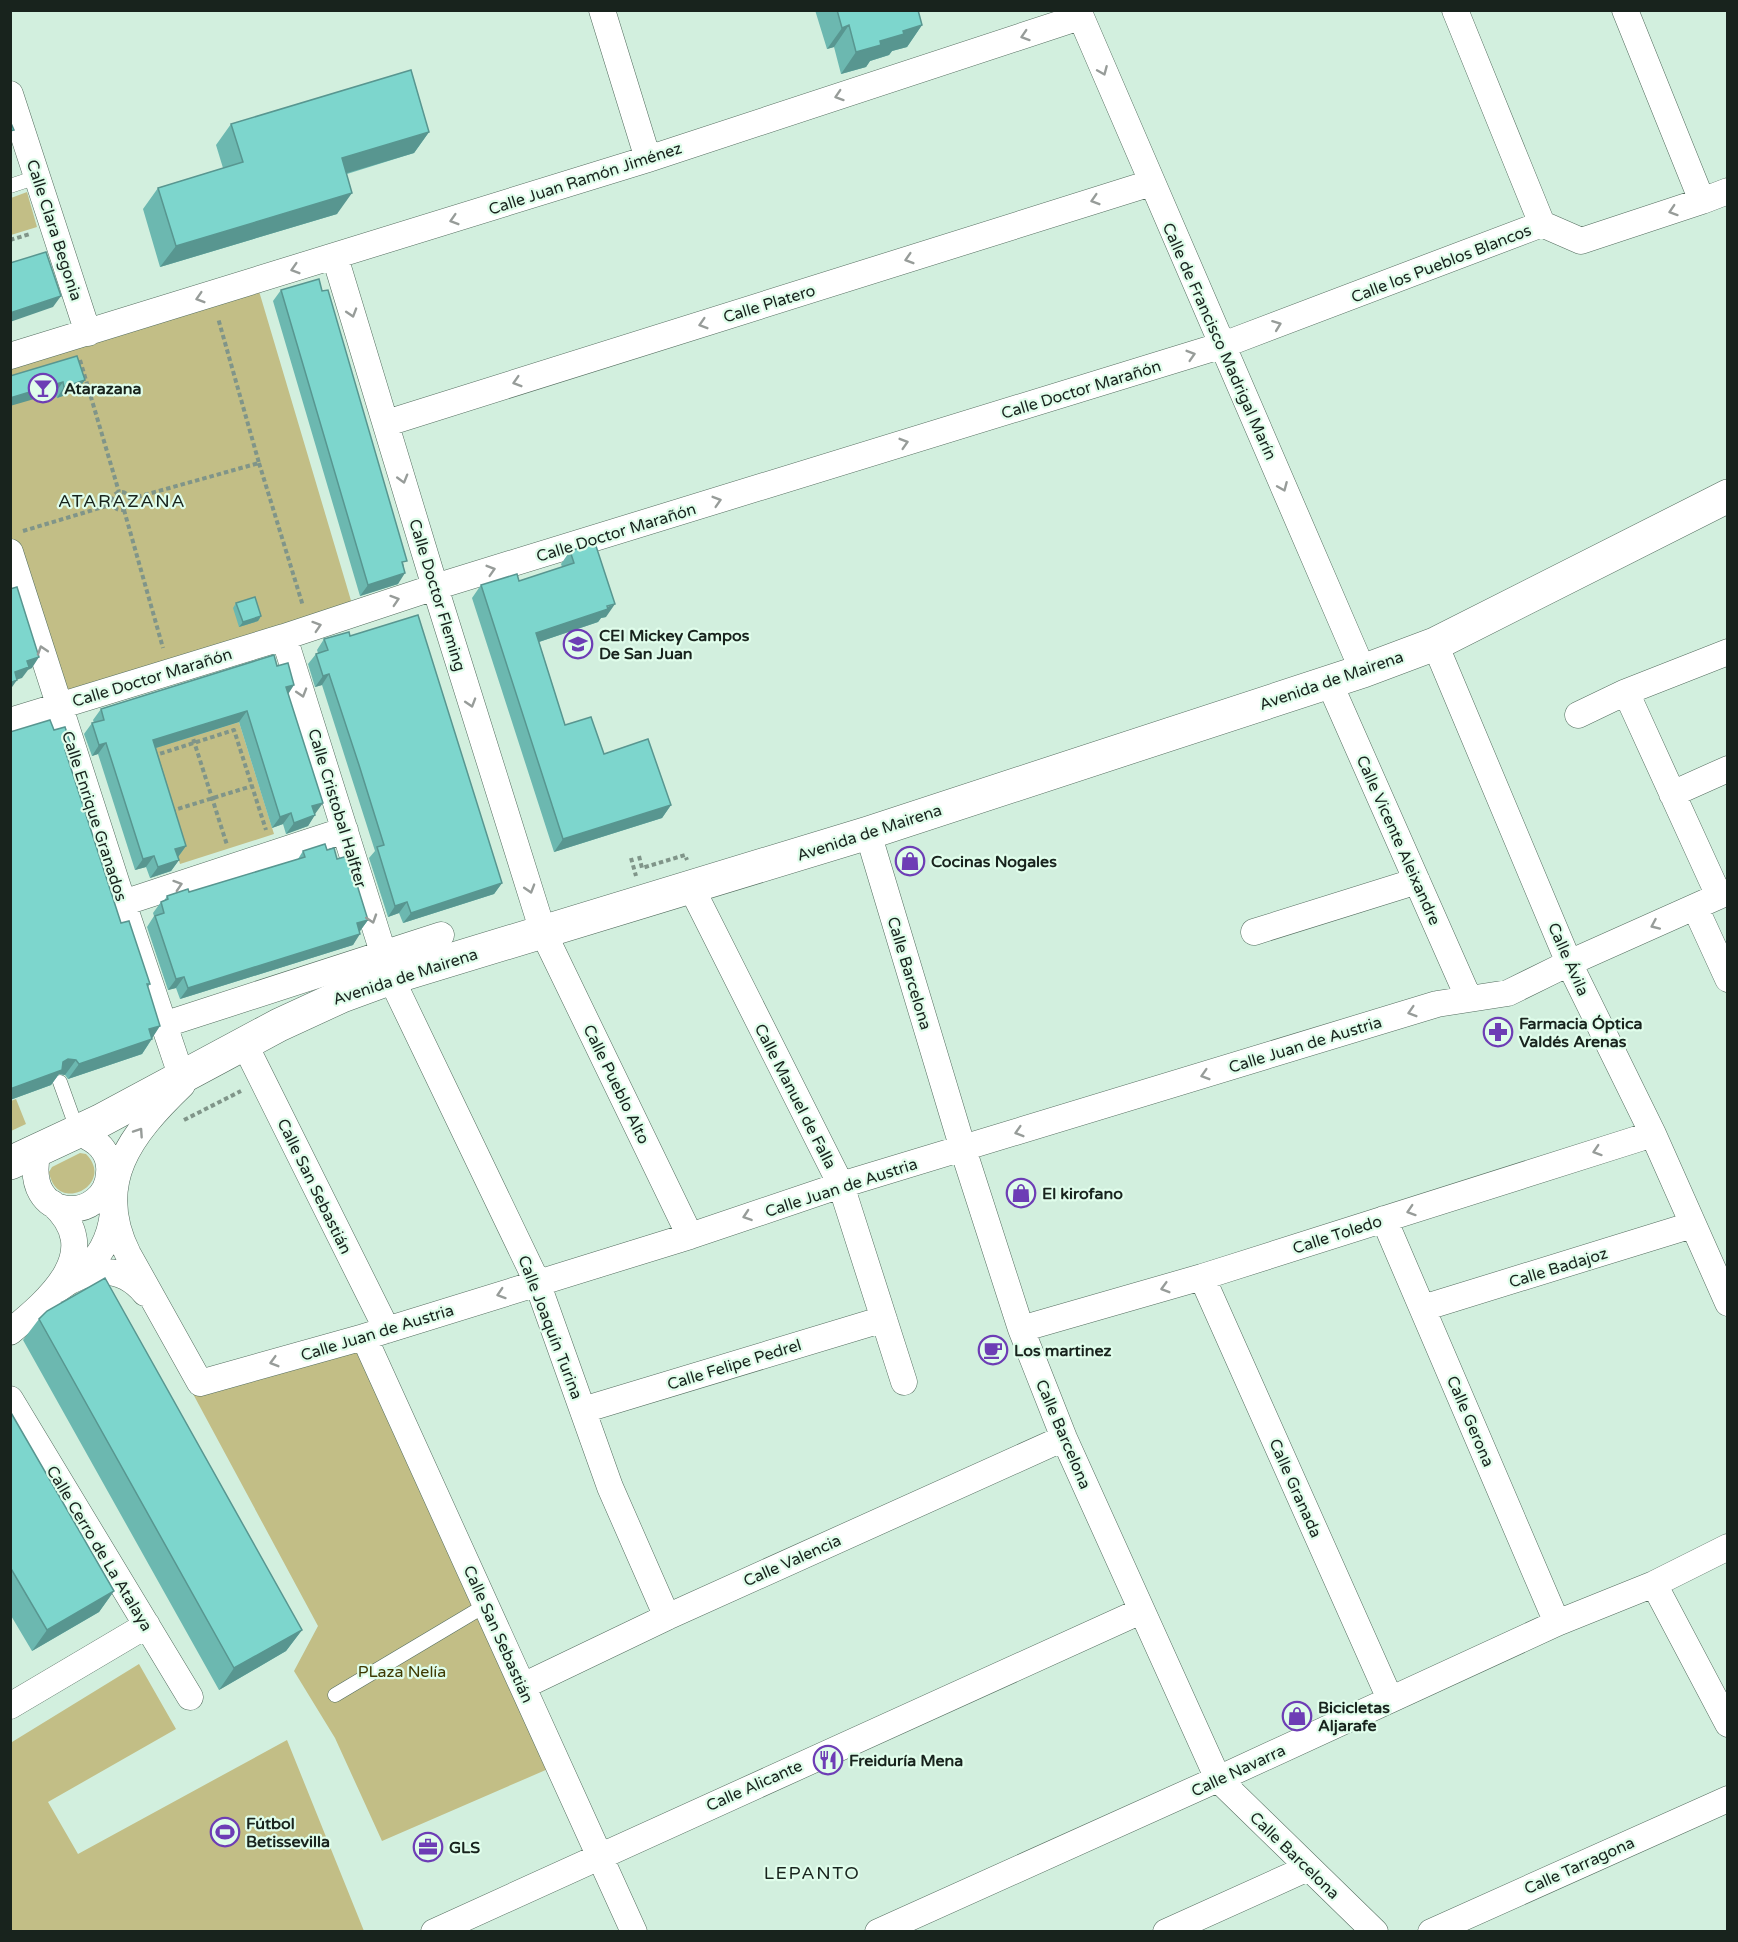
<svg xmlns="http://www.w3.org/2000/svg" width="1738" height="1942" viewBox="0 0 1738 1942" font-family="'Varela Round',sans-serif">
<rect width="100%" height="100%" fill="#d2efde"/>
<path fill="#c2be86" d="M27,192L37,227L11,235V198Z
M256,281L355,614L60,706L11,552V356Z
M239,722L274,834L180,864L145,751Z
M16,1099L26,1124L11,1131V1101Z
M80,1153L86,1154C116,1184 57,1216 49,1172L52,1167Z
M358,1348L548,1769L382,1841L335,1738L294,1671L318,1626L192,1392Z
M139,1664L176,1729L48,1802L78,1854L287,1740L364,1931H11V1740L12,1742Z"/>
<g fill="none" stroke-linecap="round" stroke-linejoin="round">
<g stroke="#536c5e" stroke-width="15">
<path id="lane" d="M10,186L37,177
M60,1082L78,1132
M335,1695L486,1605"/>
</g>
<g stroke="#536c5e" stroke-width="27">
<path id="street" d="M602,10L648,159
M1078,10L1363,671
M1455,10L1542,224
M1625,10L1702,201
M10,94L88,333
M335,257L435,587L543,932L690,1236
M10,356L648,159L1080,17
M387,423L1151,183
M10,552L123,903L182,1078
M284,637L391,978L537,1282L610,1487L667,1617
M1435,644L1569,963L1653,1134L1728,1303
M1329,682L1469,999
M1626,692L1719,896
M1578,715L1626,692L1728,652
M10,721L284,637L435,587L1223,345L1542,224L1581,241L1702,201L1728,191
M1672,794L1728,769
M868,833L963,1149L1021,1329L1064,1438L1218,1779L1375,1932
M691,887L841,1185L904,1382
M123,903L345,830
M1695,907L1728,979
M1254,932L1417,881
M163,1025L441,935
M244,1043L387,1330
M182,1085C131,1134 92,1183 128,1254L200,1383L364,1337L690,1236L841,1185L1437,1004L1508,993L1569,963L1728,892
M38,1150C20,1226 107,1223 109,1173C110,1164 107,1154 101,1147C95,1140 86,1136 78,1132
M1384,1219L1557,1623
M78,1276C99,1259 110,1240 113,1213
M1202,1277L1390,1699
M58,1289C86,1268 120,1263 145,1293
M1423,1308L1692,1225
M1021,1329L1202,1277L1653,1134
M10,1332C50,1299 106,1252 52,1203
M364,1337L634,1932
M10,1399L190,1697
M583,1410L884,1319
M1654,1584L1728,1724
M523,1686L667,1617L1064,1438
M10,1706L147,1625
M434,1932L1141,1611
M878,1932L1218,1779L1557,1623L1654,1584L1728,1547
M1166,1932L1308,1868
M1431,1932L1728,1799"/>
</g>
<g stroke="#536c5e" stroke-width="34">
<path id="secondary" d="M10,1163L100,1121L279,1025L342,996L391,978L868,833L1363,671L1435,644L1728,496"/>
</g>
<path stroke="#809589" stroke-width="4" stroke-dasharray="4.5 3" stroke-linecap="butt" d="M10,240L30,234
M80,360L119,492
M259,463L303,606
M112 501a9 9 0 1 1 18 0a9 9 0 1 1-18 0Z
M130,499L259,463L218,318
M124,510L163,648
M23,531L113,504
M191,732L227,845
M153,756L234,730L266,830
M171,811L252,786
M639,856L642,868L685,855L687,860
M631,858L636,876
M184,1120L241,1091"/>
<use href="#lane" stroke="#fff" stroke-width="14"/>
<use href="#street" stroke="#fff" stroke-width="26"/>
<use href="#secondary" stroke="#fff" stroke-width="33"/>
</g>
<path fill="#6cb8b0" d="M815,10H918L922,25L907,47L892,51L889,55L870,61L866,67L841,74L834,47L827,49Z
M231,124L429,132L414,153L347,174L337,214L160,267L143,209L158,188L223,168L216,145Z
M281,290L322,291L404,566L398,584L360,596L273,301Z
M77,356V391L57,398L55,393Z
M570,551L606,617L601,618L598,622L539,642L565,725L671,805L662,818L554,852L472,598L481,585L519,581L562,567L561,564Z
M236,603L261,616L258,621L239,627L233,608Z
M350,636L502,883L494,894L403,923L399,913L388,917L369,858L375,851L351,776L322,685L315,687L308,664L316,654L318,653L317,650L324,639Z
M277,666L288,694L315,814L308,826L286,834L283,824L272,828L239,722L156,748L186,846L178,857L179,860L171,871L150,878L146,867L135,870L98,754L92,756L84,734L92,723H94L93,720L101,709Z
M54,730L72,748L67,756L121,923L150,984L148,987L152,1039L142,1054L68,1079L65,1075L59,1074L51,1085L10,1100V732Z
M327,850L337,859L368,920L360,931L353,945L180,999L176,988L168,990L147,927L154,916L153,913L161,902L164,901L167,896L189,892L298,859L303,851Z
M39,1319L302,1630L286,1651L219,1690L23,1340Z
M10,1411L114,1591L99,1612L32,1651L10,1614Z"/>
<path fill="#589690" d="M849,25L834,47L827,49L842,28Z
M922,25L907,47L892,51L889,55L870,61L866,67L841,74L856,52L903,31Z
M429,132L414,153L327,179L342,158Z
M352,193L337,214L160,267L176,246Z
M61,296L53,307L10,322V313Z
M85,380L77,391L57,398L64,387Z
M63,382L55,393L10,406V398Z
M405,573L398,584L360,596L368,585Z
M615,604L606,617L601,618L598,622L527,646L536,633Z
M261,616L258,621L239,627L243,622Z
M39,657L32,668L28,670L22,678L10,682L15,672L27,661Z
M329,674L322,685L315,687L323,676Z
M17,680L10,690V683Z
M294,685L287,696L286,687Z
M247,711L239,722L146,751L153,740Z
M106,743L98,754L92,756L99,745Z
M72,748L62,763L65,750Z
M323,803L315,814L305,817L312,806Z
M671,805L662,818L554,852L563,839Z
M291,813L283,824L272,828L280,817Z
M315,815L308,826L286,834L294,823Z
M186,846L178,857L167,860L175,849Z
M154,856L146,867L135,870L143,859Z
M179,860L171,871L150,878L158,867Z
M502,883L494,894L403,923L411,913Z
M407,902L399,913L388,917L395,906Z
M368,920L360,931L349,934L357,923Z
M360,934L353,945L180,999L188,988Z
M184,977L176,988L168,990L176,979Z
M160,1026L142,1054L68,1079L79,1064L149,1029Z
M68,1059L76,1060L65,1075L59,1074L51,1085L10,1100V1089Z
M114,1591L99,1612L32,1651L47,1630Z
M302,1630L286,1651L219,1690L234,1668Z"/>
<path fill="#7dd6cd" stroke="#589690" stroke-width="1.5" d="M837,10H918L922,25L903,31L904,34L880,41L881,45L856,52L849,25L842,28Z
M411,70L429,132L342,158L352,193L176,246L158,188L243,162L231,124Z
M10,121L14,130L10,131Z
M46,252L61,296L10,313V263Z
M319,279L322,291L328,290L407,561L402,562L405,573L368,585L281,290Z
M77,356L85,380L64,387L63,382L10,398V376Z
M595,543L615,604L607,606L608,609L536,633L565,725L591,717L604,754L648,739L671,805L563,839L481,585L517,574L519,581L574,563L570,551Z
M17,587L39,657L27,661L29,667L15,672L17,680L10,683V589Z
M255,597L261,616L243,622L236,603Z
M418,615L502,883L411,913L407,902L395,906L377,847L384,845L359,765L329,674L323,676L316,654L328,650L324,639L349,632L350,636Z
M274,655L277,666L288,663L294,685L286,687L323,803L312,806L315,815L294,823L291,813L280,817L247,711L153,740L186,846L175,849L179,860L158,867L154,856L143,859L106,743L99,745L92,723L104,720L101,709Z
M50,720L54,730L65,727L72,748L65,750L121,923L129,921L150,984H147L160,1026L149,1029L152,1039L79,1064L76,1060L68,1059L63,1062L62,1070L10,1089V732Z
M325,844L327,850L334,848L337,859L348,856L368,920L357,923L360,934L188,988L184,977L176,979L155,916L164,913L161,902L168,899L167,896L188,889L189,892L305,857L303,851Z
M105,1278L302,1630L234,1668L39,1319L47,1311Z
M10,1411L114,1591L47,1630L10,1567Z"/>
<defs><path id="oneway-chevron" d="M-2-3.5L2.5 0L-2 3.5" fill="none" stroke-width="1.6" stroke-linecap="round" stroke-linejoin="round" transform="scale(1.5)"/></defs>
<g stroke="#979c99">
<use href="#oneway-chevron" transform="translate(1025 36) rotate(162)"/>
<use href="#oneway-chevron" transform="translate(1103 71) rotate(67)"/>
<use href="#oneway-chevron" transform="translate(839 96) rotate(162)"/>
<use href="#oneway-chevron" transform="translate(1095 200) rotate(163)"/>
<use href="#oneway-chevron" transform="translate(1673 211) rotate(162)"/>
<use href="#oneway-chevron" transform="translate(454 220) rotate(163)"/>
<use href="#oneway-chevron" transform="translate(909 259) rotate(163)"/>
<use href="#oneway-chevron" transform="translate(295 269) rotate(163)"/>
<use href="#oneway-chevron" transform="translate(200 298) rotate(163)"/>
<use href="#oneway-chevron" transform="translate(352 313) rotate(73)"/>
<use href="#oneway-chevron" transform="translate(703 324) rotate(163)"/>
<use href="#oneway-chevron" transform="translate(1277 325) rotate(-21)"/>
<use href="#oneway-chevron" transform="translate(1191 355) rotate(-17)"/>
<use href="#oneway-chevron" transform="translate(517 382) rotate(163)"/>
<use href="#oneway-chevron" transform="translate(904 443) rotate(-17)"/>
<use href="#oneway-chevron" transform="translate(403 479) rotate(74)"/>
<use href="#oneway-chevron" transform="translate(1283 487) rotate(67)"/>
<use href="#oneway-chevron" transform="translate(717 501) rotate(-17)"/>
<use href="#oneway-chevron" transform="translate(491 570) rotate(-17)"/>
<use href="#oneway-chevron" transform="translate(395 600) rotate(-18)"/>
<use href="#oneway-chevron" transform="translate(317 626) rotate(-18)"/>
<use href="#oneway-chevron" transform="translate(42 650) rotate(-108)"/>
<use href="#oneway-chevron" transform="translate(302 693) rotate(73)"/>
<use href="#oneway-chevron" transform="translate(471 703) rotate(73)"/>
<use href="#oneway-chevron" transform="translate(178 885) rotate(-18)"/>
<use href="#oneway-chevron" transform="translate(530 889) rotate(73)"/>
<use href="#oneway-chevron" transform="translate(372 919) rotate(72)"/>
<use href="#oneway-chevron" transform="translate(1655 925) rotate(156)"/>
<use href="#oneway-chevron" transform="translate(1412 1012) rotate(163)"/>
<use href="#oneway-chevron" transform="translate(1205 1075) rotate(163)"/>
<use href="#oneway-chevron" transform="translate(139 1132) rotate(-56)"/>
<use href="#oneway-chevron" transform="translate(1019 1132) rotate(163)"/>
<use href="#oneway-chevron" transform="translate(1597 1151) rotate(162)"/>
<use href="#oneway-chevron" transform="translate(1411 1211) rotate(162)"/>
<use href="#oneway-chevron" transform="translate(747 1216) rotate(161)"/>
<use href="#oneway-chevron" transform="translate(1165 1288) rotate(164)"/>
<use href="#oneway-chevron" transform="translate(501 1294) rotate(162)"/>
<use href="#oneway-chevron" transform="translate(274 1362) rotate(164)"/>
</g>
<defs>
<g id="bar-ring" transform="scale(1.5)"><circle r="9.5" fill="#e0fdeb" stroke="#6d3db5" stroke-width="1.5"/><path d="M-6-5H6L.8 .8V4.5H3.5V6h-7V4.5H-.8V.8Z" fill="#6d3db5"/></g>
<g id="school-ring" transform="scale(1.5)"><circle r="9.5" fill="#e0fdeb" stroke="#6d3db5" stroke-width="1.5"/><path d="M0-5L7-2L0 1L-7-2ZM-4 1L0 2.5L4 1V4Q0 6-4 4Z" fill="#6d3db5"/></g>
<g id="shop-ring" transform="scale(1.5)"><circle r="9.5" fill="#e0fdeb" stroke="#6d3db5" stroke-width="1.5"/><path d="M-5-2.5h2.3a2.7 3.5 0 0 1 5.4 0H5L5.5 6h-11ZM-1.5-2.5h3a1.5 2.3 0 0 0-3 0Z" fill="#6d3db5"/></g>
<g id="pharmacy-ring" transform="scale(1.5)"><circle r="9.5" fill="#e0fdeb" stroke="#6d3db5" stroke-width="1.5"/><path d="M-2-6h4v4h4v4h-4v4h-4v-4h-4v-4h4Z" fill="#6d3db5"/></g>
<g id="cafe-ring" transform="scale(1.5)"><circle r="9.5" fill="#e0fdeb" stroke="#6d3db5" stroke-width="1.5"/><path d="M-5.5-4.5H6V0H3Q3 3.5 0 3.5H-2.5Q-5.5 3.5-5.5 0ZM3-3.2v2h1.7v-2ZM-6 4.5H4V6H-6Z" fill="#6d3db5"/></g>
<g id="restaurant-ring" transform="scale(1.5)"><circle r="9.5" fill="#e0fdeb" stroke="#6d3db5" stroke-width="1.5"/><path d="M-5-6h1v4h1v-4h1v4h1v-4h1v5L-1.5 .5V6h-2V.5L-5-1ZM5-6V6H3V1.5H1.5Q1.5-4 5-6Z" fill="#6d3db5"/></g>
<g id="stadium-ring" transform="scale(1.5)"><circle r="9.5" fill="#e0fdeb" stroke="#6d3db5" stroke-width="1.5"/><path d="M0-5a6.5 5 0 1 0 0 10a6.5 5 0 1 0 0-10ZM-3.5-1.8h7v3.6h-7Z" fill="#6d3db5"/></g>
<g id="office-ring" transform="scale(1.5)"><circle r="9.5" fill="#e0fdeb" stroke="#6d3db5" stroke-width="1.5"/><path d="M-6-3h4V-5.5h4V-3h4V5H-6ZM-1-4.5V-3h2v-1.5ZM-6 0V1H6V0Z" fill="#6d3db5"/></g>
</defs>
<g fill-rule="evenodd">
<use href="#bar-ring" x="43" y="388"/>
<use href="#school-ring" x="578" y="644"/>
<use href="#shop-ring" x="910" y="861"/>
<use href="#pharmacy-ring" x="1498" y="1032"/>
<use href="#shop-ring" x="1021" y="1193"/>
<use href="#cafe-ring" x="993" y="1350"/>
<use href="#shop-ring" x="1297" y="1716"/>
<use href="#restaurant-ring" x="828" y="1760"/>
<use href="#stadium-ring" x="225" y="1832"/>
<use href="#office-ring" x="428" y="1847"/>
</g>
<g text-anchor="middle" stroke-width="4.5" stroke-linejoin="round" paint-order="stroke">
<g font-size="16" fill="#18231d" stroke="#e0fdeb">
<text transform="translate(585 178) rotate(-18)" y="6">Calle Juan Ramón Jiménez</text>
<text transform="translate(55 230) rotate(72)" y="6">Calle Clara Begonia</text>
<text transform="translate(1441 263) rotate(-21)" y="6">Calle los Pueblos Blancos</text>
<text transform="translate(769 303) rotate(-17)" y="6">Calle Platero</text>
<text transform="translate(1220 341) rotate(66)" y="6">Calle de Francisco Madrigal Marín</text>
<text transform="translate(1081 389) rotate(-17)" y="6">Calle Doctor Marañón</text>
<text transform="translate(616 532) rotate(-17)" y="6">Calle Doctor Marañón</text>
<text transform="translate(438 595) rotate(73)" y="6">Calle Doctor Fleming</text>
<text transform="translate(152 677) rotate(-17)" y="6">Calle Doctor Marañón</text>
<text transform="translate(1331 680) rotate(-19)" y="6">Avenida de Mairena</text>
<text transform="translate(338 808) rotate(73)" y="6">Calle Cristobal Halfter</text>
<text transform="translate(95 816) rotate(72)" y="6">Calle Enrique Granados</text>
<text transform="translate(869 832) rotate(-18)" y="6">Avenida de Mairena</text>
<text transform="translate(1399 840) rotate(66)" y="6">Calle Vicente Aleixandre</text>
<text transform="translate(1569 959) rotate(66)" y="6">Calle Ávila</text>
<text transform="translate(910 973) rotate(73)" y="6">Calle Barcelona</text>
<text transform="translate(405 976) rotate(-18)" y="6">Avenida de Mairena</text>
<text transform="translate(1305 1044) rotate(-17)" y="6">Calle Juan de Austria</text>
<text transform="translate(617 1084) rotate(64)" y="6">Calle Pueblo Alto</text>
<text transform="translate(796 1096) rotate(63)" y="6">Calle Manuel de Falla</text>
<text transform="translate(315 1186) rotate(64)" y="6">Calle San Sebastián</text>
<text transform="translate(841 1187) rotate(-18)" y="6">Calle Juan de Austria</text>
<text transform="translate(1337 1234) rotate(-18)" y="6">Calle Toledo</text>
<text transform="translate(1558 1267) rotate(-17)" y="6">Calle Badajoz</text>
<text transform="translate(551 1327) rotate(69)" y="6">Calle Joaquín Turina</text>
<text transform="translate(377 1332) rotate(-17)" y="6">Calle Juan de Austria</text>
<text transform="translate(734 1364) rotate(-17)" y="6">Calle Felipe Pedrel</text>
<text transform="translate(1471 1421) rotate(67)" y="6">Calle Gerona</text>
<text transform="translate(1064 1434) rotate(67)" y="6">Calle Barcelona</text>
<text transform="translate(1296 1488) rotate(66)" y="6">Calle Granada</text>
<text transform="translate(100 1548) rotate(59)" y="6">Calle Cerro de La Atalaya</text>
<text transform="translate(792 1560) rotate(-24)" y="6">Calle Valencia</text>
<text transform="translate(499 1634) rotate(66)" y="6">Calle San Sebastián</text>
<text transform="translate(1238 1770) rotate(-25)" y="6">Calle Navarra</text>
<text transform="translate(754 1785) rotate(-24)" y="6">Calle Alicante</text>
<text transform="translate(1295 1855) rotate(44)" y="6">Calle Barcelona</text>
<text transform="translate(1579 1865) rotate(-24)" y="6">Calle Tarragona</text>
</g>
<g font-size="16" font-weight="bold" fill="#18231d" stroke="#e0fdeb" text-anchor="start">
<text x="64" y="394">Atarazana</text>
<text x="599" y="641">CEI Mickey Campos<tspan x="599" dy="18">De San Juan</tspan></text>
<text x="931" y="867">Cocinas Nogales</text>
<text x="1519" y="1029">Farmacia Óptica<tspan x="1519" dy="18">Valdés Arenas</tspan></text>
<text x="1042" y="1199">El kirofano</text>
<text x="1014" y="1356">Los martinez</text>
<text x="1318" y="1713">Bicicletas<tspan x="1318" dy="18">Aljarafe</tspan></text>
<text x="849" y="1766">Freiduría Mena</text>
<text x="246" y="1829">Fútbol<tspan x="246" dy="18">Betissevilla</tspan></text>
<text x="449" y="1853">GLS</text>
</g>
<g font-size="16" fill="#3e3902" stroke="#e0fdeb">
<text x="402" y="1677">PLaza Nelía</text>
</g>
<g font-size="18" letter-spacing="1.5" fill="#18231d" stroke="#e0fdeb">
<text x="122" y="507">ATARAZANA</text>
<text x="812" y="1879">LEPANTO</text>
</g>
</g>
<rect width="1738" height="1942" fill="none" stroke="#18231d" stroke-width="24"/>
</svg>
